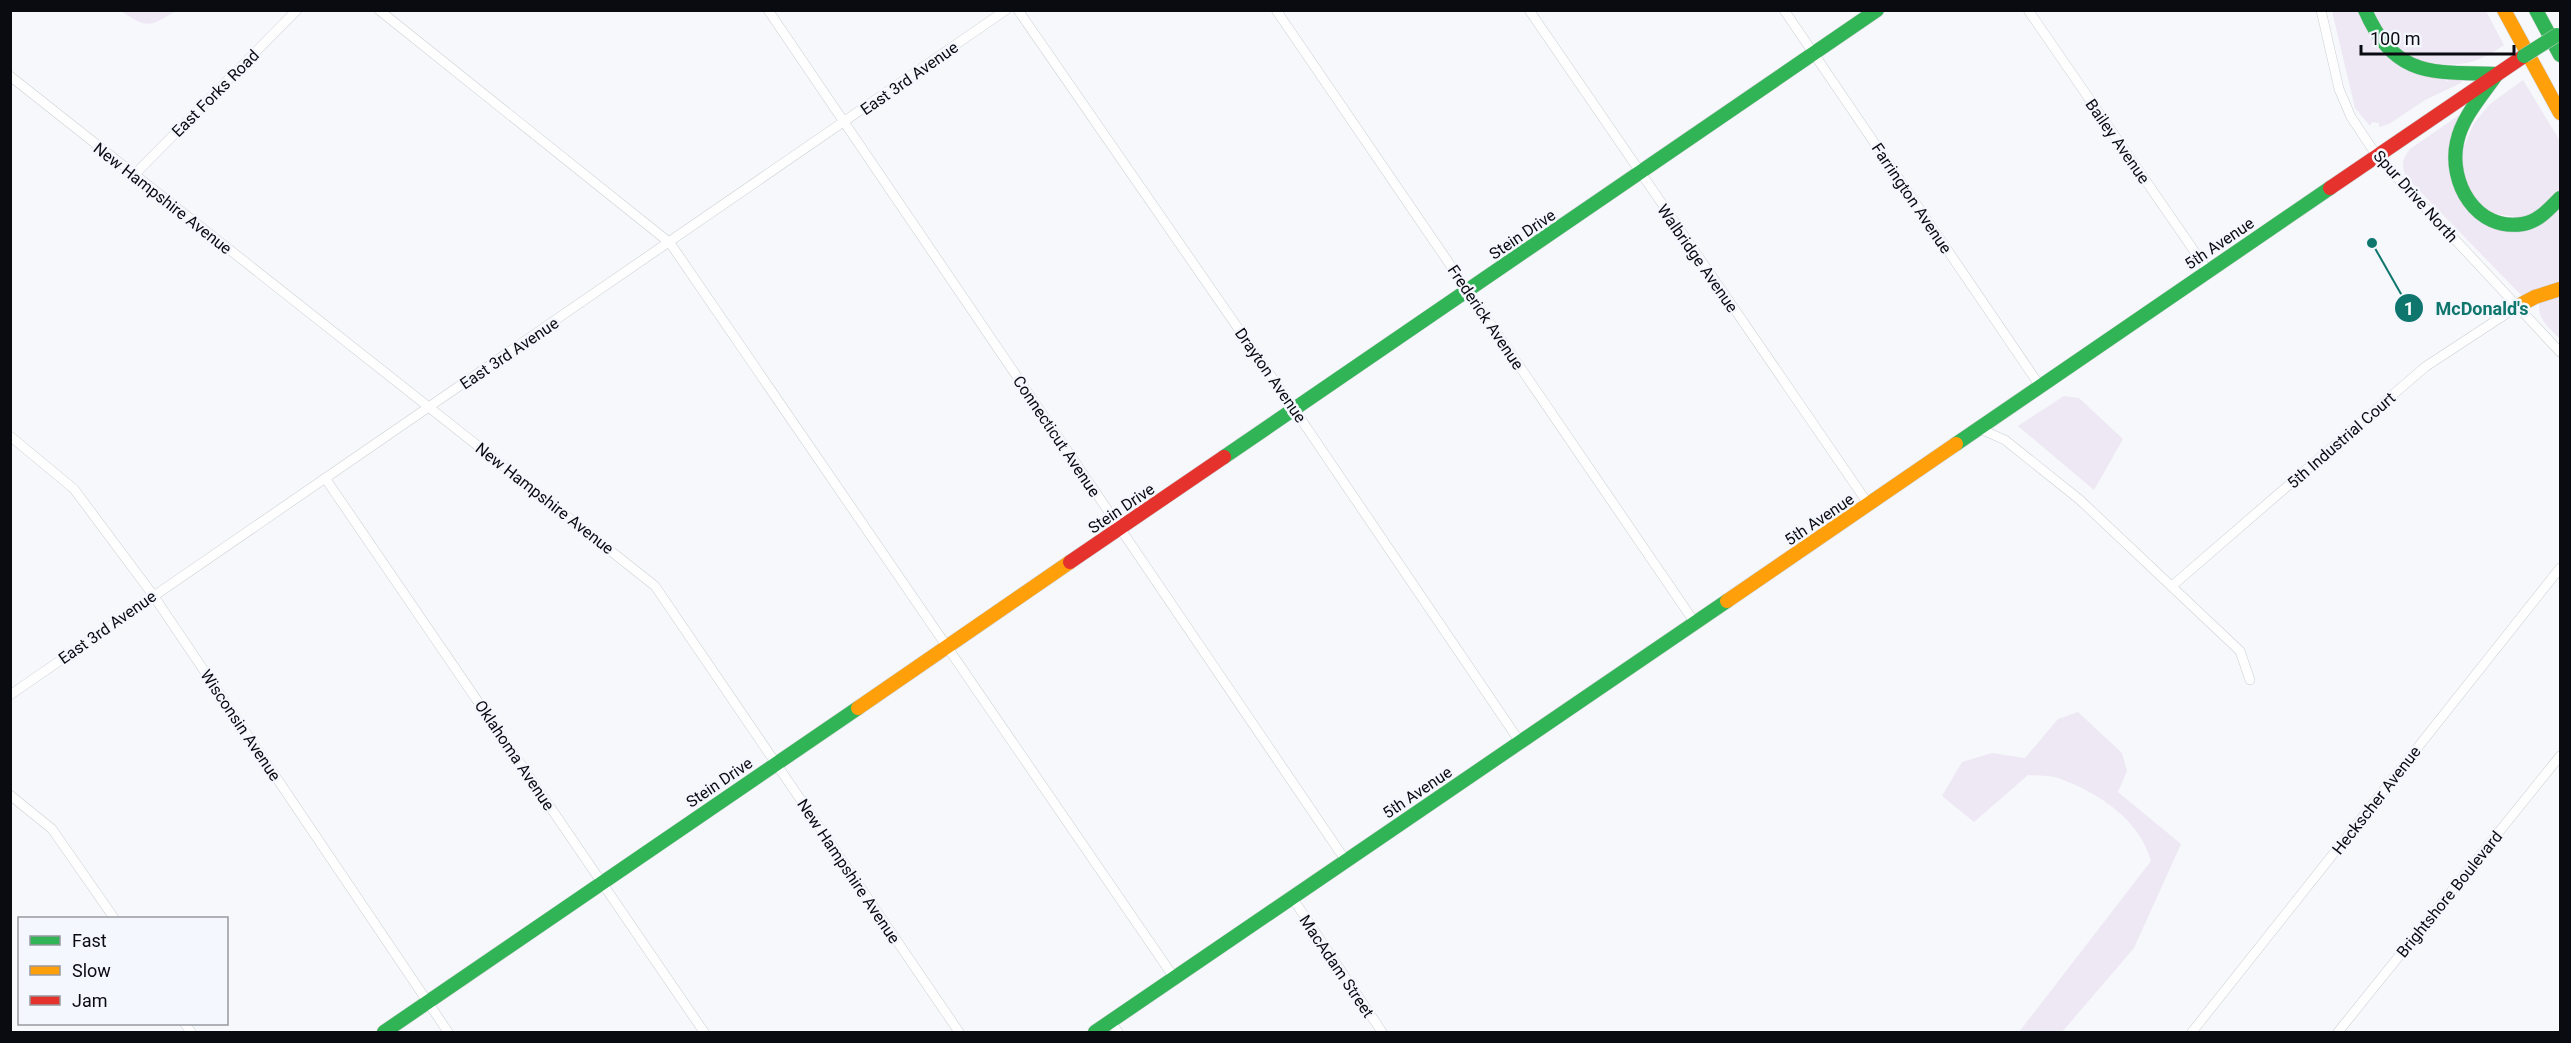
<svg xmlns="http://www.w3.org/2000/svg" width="2571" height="1043" viewBox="0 0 2571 1043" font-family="Roboto,sans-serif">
<rect width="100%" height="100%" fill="#f6f8fb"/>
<path fill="#eee8f4" d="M121,11H176C149,27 148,29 121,11Z
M2332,11H2360L2372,40L2446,80V82L2449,80H2462L2461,83L2425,100L2389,124L2379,127V123L2372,122L2370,126L2355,108Z
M2370,11H2486L2504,45C2465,72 2449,65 2405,59Z
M2523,80L2560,141V190L2551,205L2522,218L2483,212L2462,187L2459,158L2474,123L2490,104Z
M2462,113L2449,157L2490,226L2560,208V283L2523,297L2406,177C2401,165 2402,160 2410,149Z
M2560,293V339C2549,327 2535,318 2540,300Z
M2064,396L2079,398L2123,439L2094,490L2018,426Z
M2078,712L2122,753L2127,771L2118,792L2181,844L2134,948L2062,1032H2019L2151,861C2139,819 2100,794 2061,779C2051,775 2038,776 2028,775L1974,822L1942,796L1962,762L1992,753L2025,758L2058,719Z"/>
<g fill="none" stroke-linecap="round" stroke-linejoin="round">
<g stroke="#cccfd2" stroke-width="10">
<path id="street" d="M379,10L670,243L1175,979
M768,10L1346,861
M1018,10L1294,409L1520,742
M1276,10L1695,623
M1529,10L1869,505
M1784,10L2040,386
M2028,10L2208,271
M2321,10L2339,89L2351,117L2377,156L2560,352
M10,76L655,586L959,1032
M134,175L297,10
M1978,428L2005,440L2080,500L2240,651L2250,680
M10,436L74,489L153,595L448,1032
M325,478L704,1032
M2172,586L2425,367L2518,306
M10,695L1006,10
M10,795L52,829L114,918
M1293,899L1382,1032
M1111,1022L1118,1032
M185,1024L191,1032
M2192,1032L2560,568
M2338,1032L2560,756"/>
</g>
<g stroke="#cccfd2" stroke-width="15">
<path id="fast" d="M2365,10C2395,78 2431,72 2497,74
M2536,10L2560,55
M2497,74C2483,94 2462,117 2457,142C2448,182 2476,232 2523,224C2539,221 2549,209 2560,198
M1956,444L2330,188
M1224,457L1877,10
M384,1032L858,708
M1095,1032L1727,601"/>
</g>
<g stroke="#cccfd2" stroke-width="15">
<path id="slow" d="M2504,10L2560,113
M2518,306L2535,297L2560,289
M1727,601L1956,444
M858,708L1070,562"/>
</g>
<g stroke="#cccfd2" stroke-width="15">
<path id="jam" d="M2330,188L2524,56
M1070,562L1224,457"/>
</g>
<use href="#street" stroke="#fefefe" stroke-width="9"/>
<use href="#fast" stroke="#30b455" stroke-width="14"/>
<use href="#slow" stroke="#ff9f0a" stroke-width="14"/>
<use href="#jam" stroke="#e5322d" stroke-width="14"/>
<g stroke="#cccfd2" stroke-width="15" stroke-linecap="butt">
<path id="fast-bridge" d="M2524,56L2557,35"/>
</g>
<use href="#fast-bridge" stroke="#30b455" stroke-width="14"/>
</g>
<g text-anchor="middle" stroke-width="5" stroke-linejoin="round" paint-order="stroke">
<g font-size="16" fill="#090b10" stroke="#f4f7fd">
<text transform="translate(909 78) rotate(-35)" y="6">East 3rd Avenue</text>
<text transform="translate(215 93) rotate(-45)" y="6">East Forks Road</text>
<text transform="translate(2118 141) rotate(55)" y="6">Bailey Avenue</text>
<text transform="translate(2416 196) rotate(48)" y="6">Spur Drive North</text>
<text transform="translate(163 198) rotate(38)" y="6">New Hampshire Avenue</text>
<text transform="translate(1912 198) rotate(56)" y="6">Farrington Avenue</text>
<text transform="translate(1522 234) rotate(-34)" y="6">Stein Drive</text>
<text transform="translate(2219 243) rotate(-34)" y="6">5th Avenue</text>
<text transform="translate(1698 258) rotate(55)" y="6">Walbridge Avenue</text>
<text transform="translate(1486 317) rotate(56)" y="6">Frederick Avenue</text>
<text transform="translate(509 353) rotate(-34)" y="6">East 3rd Avenue</text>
<text transform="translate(1271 375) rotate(55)" y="6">Drayton Avenue</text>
<text transform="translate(1057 436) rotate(56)" y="6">Connecticut Avenue</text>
<text transform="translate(2341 440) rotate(-41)" y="6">5th Industrial Court</text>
<text transform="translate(545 498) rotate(38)" y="6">New Hampshire Avenue</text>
<text transform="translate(1121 508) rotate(-34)" y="6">Stein Drive</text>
<text transform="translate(1819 519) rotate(-34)" y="6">5th Avenue</text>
<text transform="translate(107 627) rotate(-35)" y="6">East 3rd Avenue</text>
<text transform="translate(241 725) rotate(56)" y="6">Wisconsin Avenue</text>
<text transform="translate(515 755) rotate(56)" y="6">Oklahoma Avenue</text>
<text transform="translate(719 782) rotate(-34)" y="6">Stein Drive</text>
<text transform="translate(1417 792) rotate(-34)" y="6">5th Avenue</text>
<text transform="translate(2376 800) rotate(-52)" y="6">Heckscher Avenue</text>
<text transform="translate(849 871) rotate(56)" y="6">New Hampshire Avenue</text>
<text transform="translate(2449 894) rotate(-51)" y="6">Brightshore Boulevard</text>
<text transform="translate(1337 966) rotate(56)" y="6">MacAdam Street</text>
</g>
</g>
<path fill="none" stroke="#0f766e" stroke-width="2" d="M2372 243L2409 308"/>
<g fill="#0f766e" stroke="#f4f7fd" stroke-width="2">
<circle cx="2372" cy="243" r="6"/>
<circle cx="2409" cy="308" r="15"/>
</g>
<g font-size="18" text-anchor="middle" font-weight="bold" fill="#fff">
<text x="2409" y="315">1</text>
</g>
<g font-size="18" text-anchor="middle" font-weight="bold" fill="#0f766e" stroke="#f4f7fd" stroke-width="5" stroke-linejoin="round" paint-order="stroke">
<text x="2482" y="315">McDonald's</text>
</g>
<rect width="2571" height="1043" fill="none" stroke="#090b10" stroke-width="24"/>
<rect x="18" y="917" width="210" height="108" fill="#f4f7fd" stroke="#96999e" stroke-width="1.5"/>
<rect x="30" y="936" width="30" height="9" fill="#30b455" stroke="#96999e" stroke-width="1.5"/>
<text x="72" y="947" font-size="18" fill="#090b10">Fast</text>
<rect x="30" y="966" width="30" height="9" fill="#ff9f0a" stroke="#96999e" stroke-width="1.5"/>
<text x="72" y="977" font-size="18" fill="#090b10">Slow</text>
<rect x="30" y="996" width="30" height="9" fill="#e5322d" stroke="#96999e" stroke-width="1.5"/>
<text x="72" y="1007" font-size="18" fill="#090b10">Jam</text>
<path d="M2361 45v9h153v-9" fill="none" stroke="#090b10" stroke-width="3"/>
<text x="2370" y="45" font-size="18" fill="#090b10" stroke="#f4f7fd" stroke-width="4.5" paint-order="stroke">100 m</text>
</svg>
